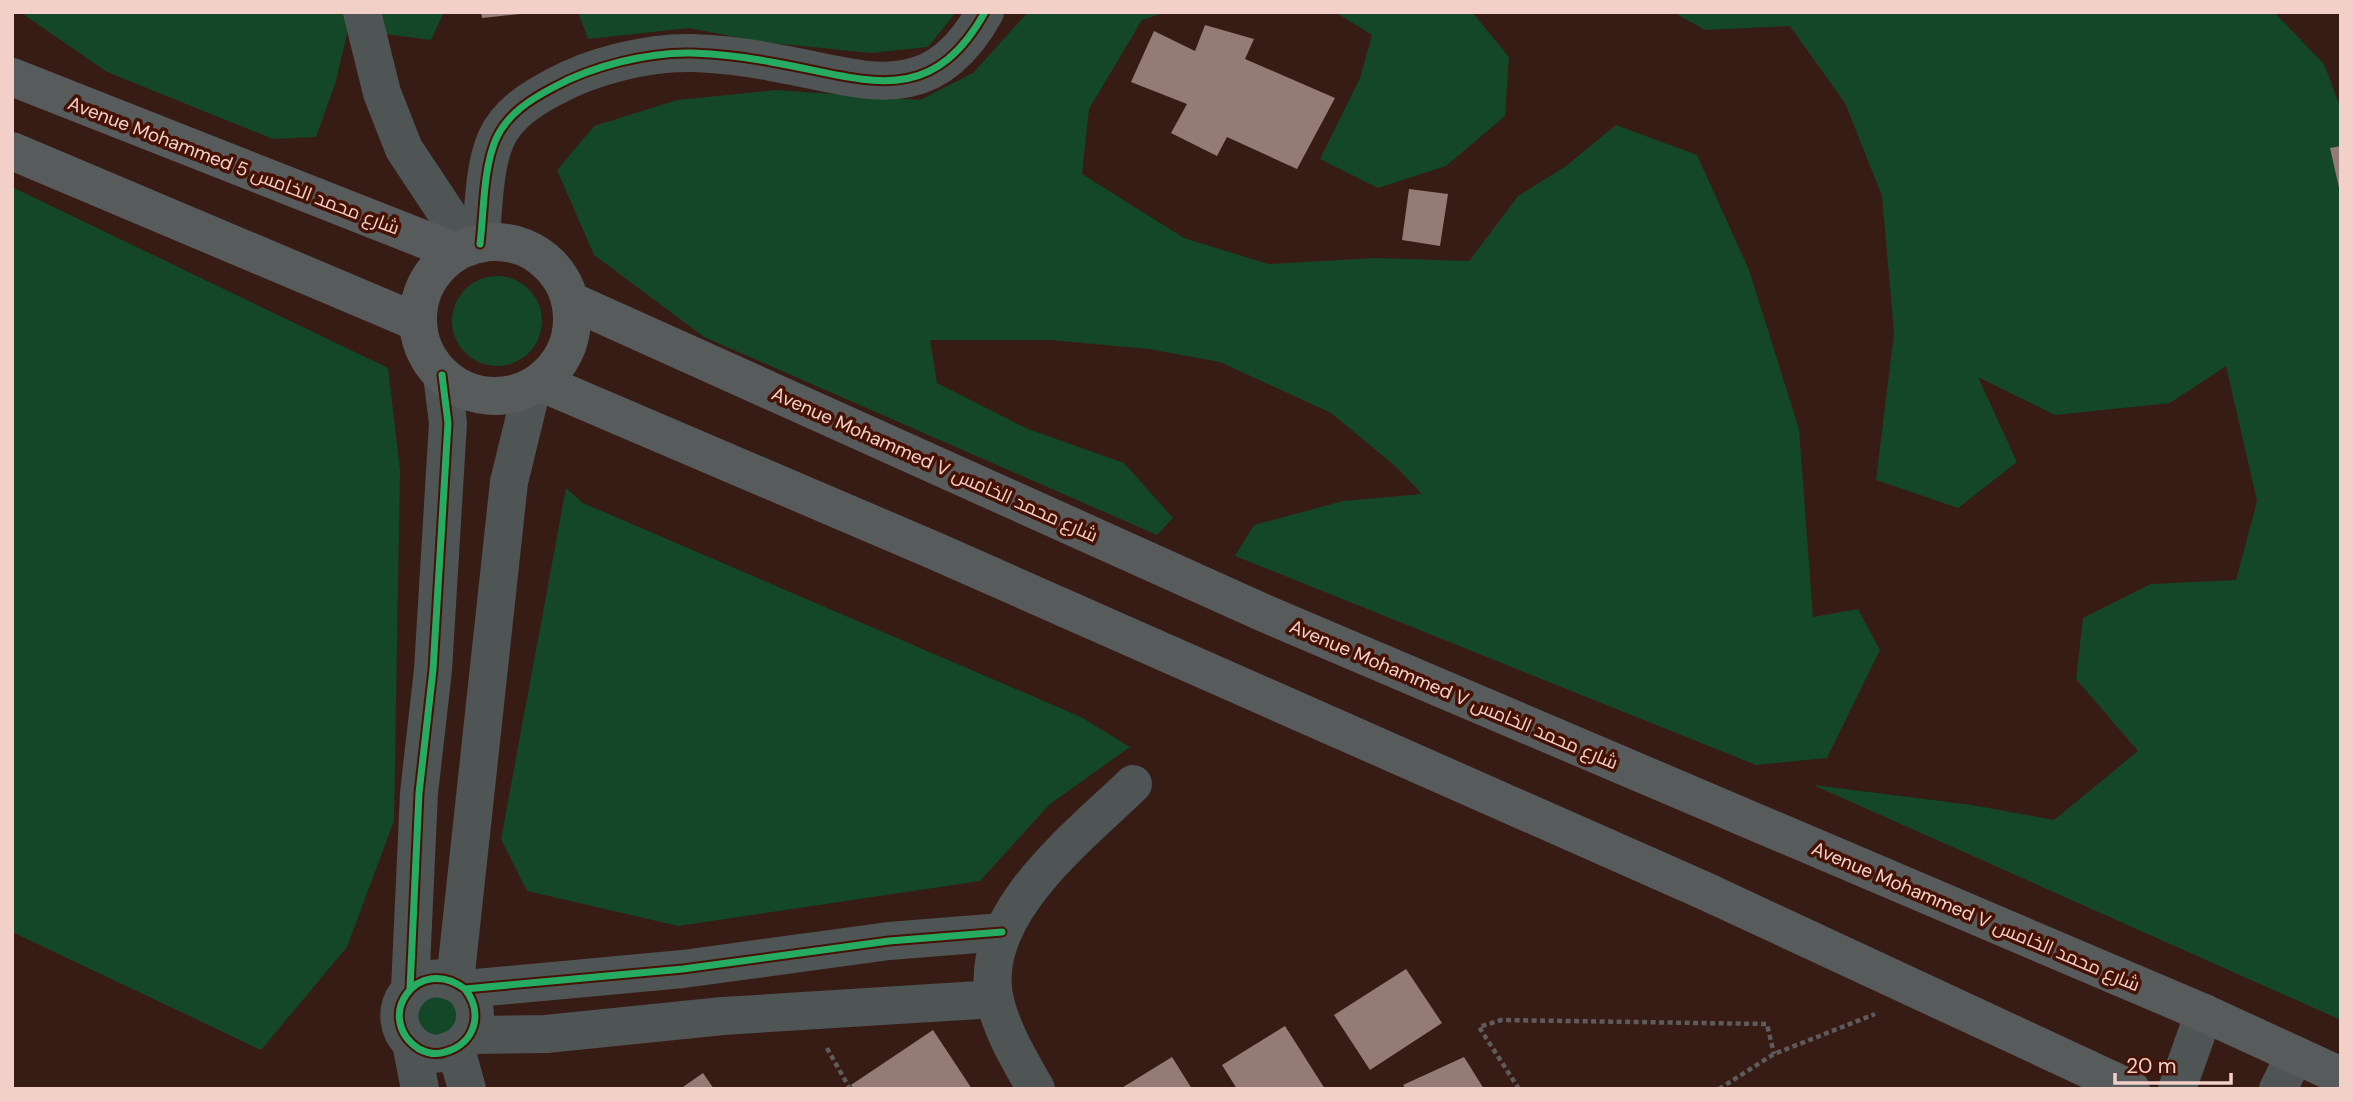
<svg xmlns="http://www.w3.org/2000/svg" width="2353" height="1101" viewBox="0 0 2353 1101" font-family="'DM Sans',Cairo,sans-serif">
<rect width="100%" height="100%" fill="#371b15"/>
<path fill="#144628" d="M20,12H444L431,40L348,29L336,81L316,137L273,139L107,72Z
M578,12H956L928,47L871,53L761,42L689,28L588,39Z
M1028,12H1167L1142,20L1089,109L1082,174L1184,238L1268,264L1375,258L1469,261L1518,196L1566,166L1616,125L1697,155L1749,270L1799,429L1813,617L1858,609L1880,650L1827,758L1756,765L1235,556L1254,525L1343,501L1422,494L1394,465L1331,413L1220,362L1148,349L1050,340H930L937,383L1028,429L1124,463L1173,518L1157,535L704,337L594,255L557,170L594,126L677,100L776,90L920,100L973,73Z
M1335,12H1472L1509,57L1505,116L1446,166L1378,188L1320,159L1360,78L1372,35Z
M1673,12H2274L2324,64L2341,109V1020L1813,785L1972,805L2054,820L2138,751L2076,679L2083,618L2151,584L2236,580L2257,501L2226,366L2170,403L2055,415L1978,377L2017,462L1958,508L1876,480L1894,333L1882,196L1845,103L1790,26L1705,30Z
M12,187L388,368L400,470L394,821L347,947L261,1050L12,932Z
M452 321a45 45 0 1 1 90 0a45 45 0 1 1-90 0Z
M566,488L583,503L1081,717L1130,747L1050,804L980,881L678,926L527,891L501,839Z
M455,992L460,1030L422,1038L411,1002Z"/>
<path fill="#957b76" d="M481,12H520V14L482,18Z
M1205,25L1254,39L1245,59L1335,98L1297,169L1227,137L1217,156L1171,133L1187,104L1131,82L1154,31L1195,51Z
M2341,146V192H2340L2330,148Z
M1409,189L1448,194L1440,246L1402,240Z
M1406,969L1442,1023L1370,1070L1334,1015Z
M1285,1026L1325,1089H1237L1222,1065Z
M933,1030L972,1089H854L851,1085Z
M1172,1057L1192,1089H1120Z
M1464,1057L1484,1089H1406L1403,1085Z
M703,1073L714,1089H680Z"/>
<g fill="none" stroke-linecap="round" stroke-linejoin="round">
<path stroke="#5e5b5a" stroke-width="4.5" stroke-dasharray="5 3.5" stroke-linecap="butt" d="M827,1048L850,1089
M1519,1089L1479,1027L1501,1020L1767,1024L1774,1054
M1719,1089L1774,1054L1875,1014"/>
<path stroke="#4f5455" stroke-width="38" d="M362,12L382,93L404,149L469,247
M480,244C484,211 483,169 496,139C507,114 531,99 554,87C592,66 648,52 692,53C718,54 746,57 771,62C861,77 929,113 985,12
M455,982L509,482L532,388
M410,989L419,793L433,670L448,423L442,375
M465,989C484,1013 475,1044 445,1052C437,1055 427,1053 419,1049C372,1018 418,953 465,989L683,969L889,941L1002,932
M471,1035L546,1034L723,1016L995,999
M411,1043L420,1089
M456,1049L467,1089
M1036,1089C1020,1061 1003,1033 995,1001C975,915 1080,836 1133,784
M2177,1089L2204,1013
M2278,1089L2294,1057"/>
<path stroke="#575b5b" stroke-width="38" d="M12,77L456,252
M12,151L417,322
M418 319a77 77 0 1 1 154 0a77 77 0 1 1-154 0Z
M571,301L1264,613L2204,1013L2341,1076
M542,383L933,550L1705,891L2131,1089"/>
<g stroke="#461206" stroke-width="11">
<path id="cycleway" d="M480,244C484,211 483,169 496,139C507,114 531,99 554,87C592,66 648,52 692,53C718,54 746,57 771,62C861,77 929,113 985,12
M410,989L419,793L433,670L448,423L442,375
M465,989C484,1013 475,1044 445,1052C437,1055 427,1053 419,1049C372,1018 418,953 465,989L683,969L889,941L1002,932"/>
</g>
<use href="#cycleway" stroke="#26ab63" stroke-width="7"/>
</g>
<g text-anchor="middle" stroke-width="7" stroke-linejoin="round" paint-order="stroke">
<g font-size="19" fill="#f3d0c7" stroke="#461206">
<text transform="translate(234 165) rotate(21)" y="7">Avenue Mohammed 5 شارع محمد الخامس</text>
<text transform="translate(935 464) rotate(24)" y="7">Avenue Mohammed V شارع محمد الخامس</text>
<text transform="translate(1454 694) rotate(23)" y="7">Avenue Mohammed V شارع محمد الخامس</text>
<text transform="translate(1976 916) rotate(23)" y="7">Avenue Mohammed V شارع محمد الخامس</text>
</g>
</g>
<rect width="2353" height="1101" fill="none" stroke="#f3d0c7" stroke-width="28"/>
<path d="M2115 1073v10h116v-10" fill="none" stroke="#f3d0c7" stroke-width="3.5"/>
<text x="2126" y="1073" font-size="21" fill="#f3d0c7" stroke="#461206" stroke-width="5" paint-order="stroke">20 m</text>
</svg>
